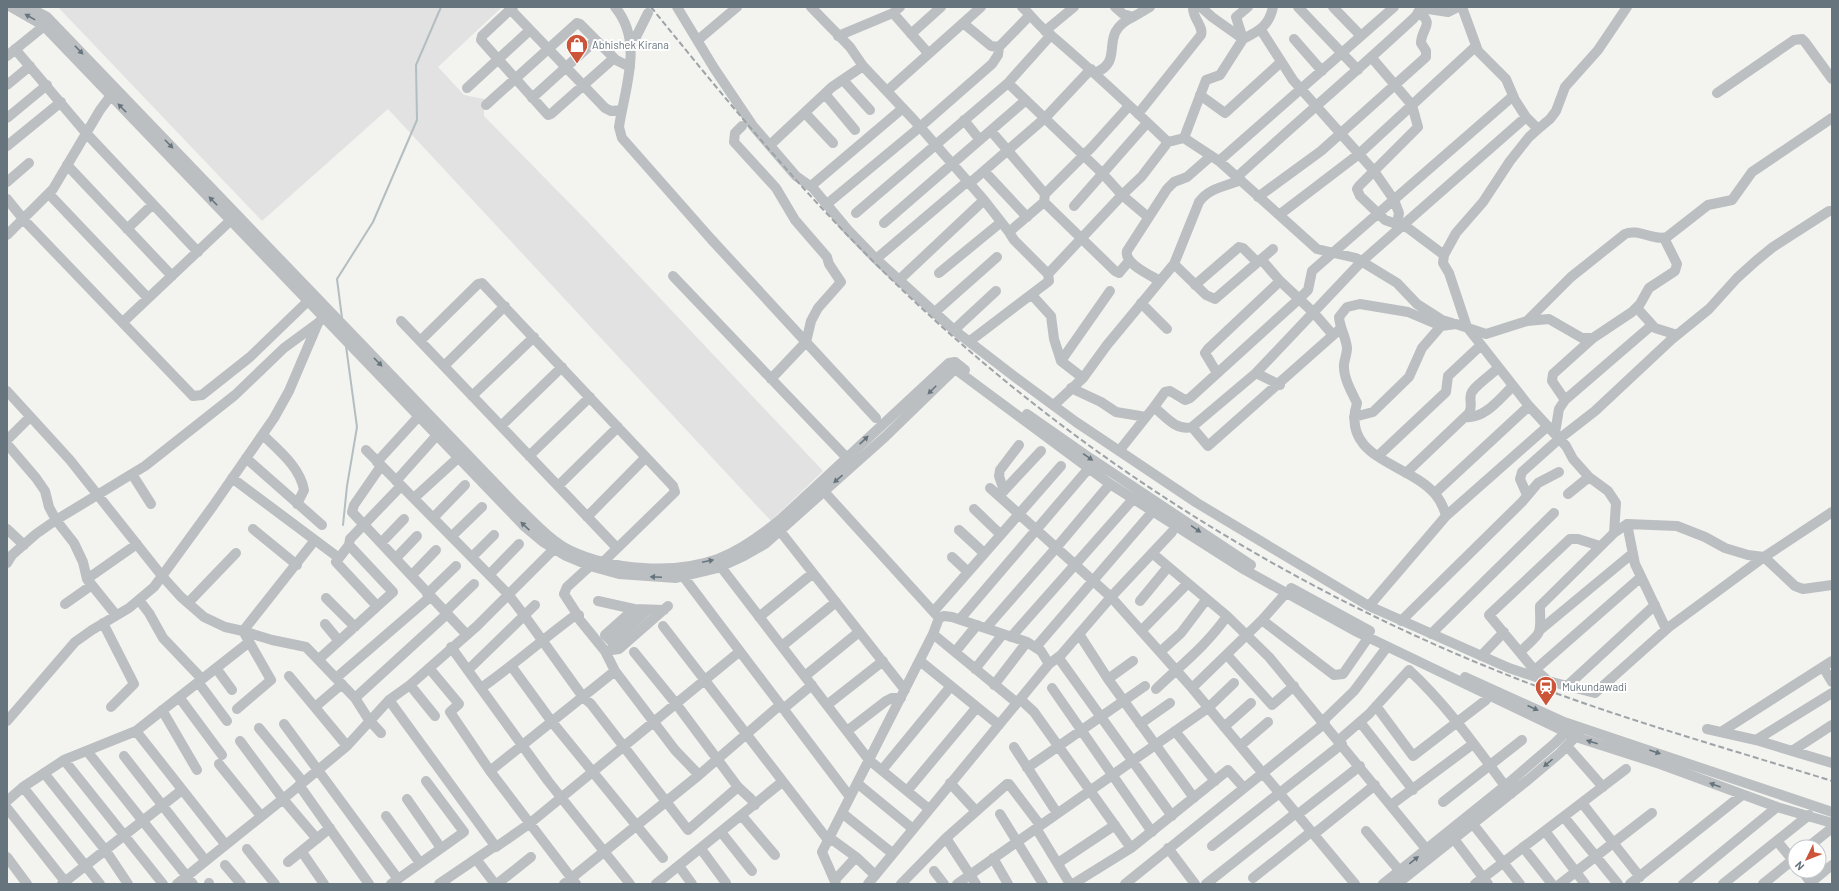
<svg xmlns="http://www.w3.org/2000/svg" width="1839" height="891" viewBox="0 0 1839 891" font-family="Barlow,sans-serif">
<rect width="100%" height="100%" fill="#f3f3f0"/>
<path fill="#e1e2e1" d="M58,7H502L438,67L464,95L484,99V116L590,224L823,471L771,521L388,109L262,221Z"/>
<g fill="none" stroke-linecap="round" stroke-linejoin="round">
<path stroke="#b3bec1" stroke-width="2" d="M342,318L337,279L373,222L417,120L416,65L441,7
M343,525L347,486L357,427L346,346"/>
<path stroke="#bbbfc1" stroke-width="10" d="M11,7L44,26L525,527L543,542L566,556L590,566L619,574L676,578L718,568L744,556L765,544L885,437L955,369L1110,484L1245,570L1355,631L1576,737L1660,764L1777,807L1832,823
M28,7L47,17L518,507C534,522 550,540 569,550C611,570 674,575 718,559C741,550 763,534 782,518L949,363L955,362L965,370
M513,7L482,36L481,40L548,115L551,114L614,58
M615,7C644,42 625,86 619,127L622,138L711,239L876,418
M677,7L714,68L753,126L796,176L813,188L848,230L876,259L954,330L1015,377L1076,422L1197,503L1369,606L1509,668L1548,681L1595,693L1669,627L1764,557L1795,586L1803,589L1832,585
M811,7L850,47L863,66L914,120L984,200L899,280
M1022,7C1030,14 1037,24 1046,31C1088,66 1128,104 1168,142L1184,138L1206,80L1220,75L1243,39L1236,17L1248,7
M1115,7L1123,14L1133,17L1150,7
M1201,7L1212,17L1243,39C1259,31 1269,26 1273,7
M1298,7L1358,70
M1333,7L1361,36
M1462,7L1478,51L1506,79L1515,100L1526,117
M511,10L605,108L611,111L622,110
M893,13L928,53
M963,23L991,46L999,47L1030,15
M1261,30L1293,80L1374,171L1394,200L1399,213L1397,224
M1045,31L1074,7
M911,34L941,7
M838,36L893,13L900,7
M1294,39L1322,71
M698,40L737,7
M632,45L648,13
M15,49L86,133L198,252
M7,56L44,26
M1372,58L1412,105L1418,127L1359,186L1357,189L1360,196L1385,220L1408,228L1444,255
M1095,73C1127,60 1096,34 1133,17
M843,80L870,110
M1008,83L1103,174L1122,195L1048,274L1014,240L1009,232
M7,85L30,66
M467,88L530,30
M887,91L981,7
M1717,93L1794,40L1802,39L1805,42L1832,79
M825,94L855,130
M1200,95L1225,113L1281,62
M532,98L596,40L616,60L630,67
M486,105L577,23L580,24L596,40
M805,113L833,143
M1138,114L1201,35C1204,26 1192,18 1193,7
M7,118L47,85
M964,120L980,140
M742,126L735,133L734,142L776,188L795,220L827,257L829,264L841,282L818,308L811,321L806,342L771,379
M1538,129L1529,137L1510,161L1483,202L1456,233L1444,255L1443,263L1449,273L1467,327L1529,406L1566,446L1573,459L1589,477L1608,491L1616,503L1614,533
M991,131L1045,194
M1184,138L1219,161L1317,249L1356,258L1397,283L1417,304L1442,320L1452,323
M770,145L832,87L863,66
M7,146L61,102
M1219,161L1394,7
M67,165L172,276
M984,171L1027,217
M1237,177C1296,123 1356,72 1414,18L1422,8L1448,12L1458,7
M7,182L29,163
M970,183L1045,118L1091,69
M811,186L903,108
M49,194L148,298
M1258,197L1321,151L1426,57V51L1421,43C1421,28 1436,24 1418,12
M7,199L24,220L193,396L202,395L250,357L308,301
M984,200L1009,232L1044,202L1045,194L1092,147L1128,107
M1044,202L1115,271L1119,273L1129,261
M827,204L920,127L992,64L998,55L999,47
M1074,206L1147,123
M856,213L1008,83L1051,35
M1279,215L1359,154L1476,46
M1148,217L1122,195L1142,176L1168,142
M884,223L1026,100
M127,229L153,204
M7,235L53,189L100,110L115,90
M876,259L968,181
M1261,259L1280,281
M1174,264L1206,295L1215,299L1273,249
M939,273L1000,223
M673,276L846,457
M1160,281C1150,275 1124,264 1127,251L1167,189L1174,182L1187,177L1211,156
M1195,285L1239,247L1243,248L1257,262
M1110,291L1061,361L1083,378L1107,345L1174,264L1199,202C1209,188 1226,186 1241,180
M1032,295L1051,316L1054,339L1061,361
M1141,303L1167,329
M1637,308L1655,328L1677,335
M935,312L997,257
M401,321L617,548
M1527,321L1571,277L1625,234C1638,228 1653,241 1667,237L1708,205L1732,200L1752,172L1832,118
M123,322L231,220
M954,330L996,291
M420,341L478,284L482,283L673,486L675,492L600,565
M970,341L1049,281L1048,274
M444,366L505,306
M1217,373L1205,353L1208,349L1280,281L1313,312L1333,335
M1256,373L1361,262L1526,117L1538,129L1550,119L1556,111L1565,87L1598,50L1627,7
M1071,388L1101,402L1116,412L1146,417
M7,391L70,460L162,576L181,597L204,617L225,627L243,631L272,640L306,647L355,698L369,720L381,733
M472,396L534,337
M1565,400L1552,381L1553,374L1593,338
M1054,405L1083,378
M1154,407L1165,392L1170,391L1185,400L1190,398L1299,299L1308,290L1312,271L1513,96
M1027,414L1090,458L1251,565
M1354,417L1373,412L1409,377L1422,348L1441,326
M1466,417C1485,419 1500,398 1513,386
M501,426L562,367
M1192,427L1256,373L1280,385
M1555,433L1559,409L1565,400L1652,325
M263,435C279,451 300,467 304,490L297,504
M7,440L30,417
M7,444L36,478L45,491L49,507L56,520L74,543L83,562L87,579L116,615
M366,450L508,594L524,615L583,697L591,704L688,830L738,787
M1119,451L1154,407C1166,417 1176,431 1192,427L1208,446L1340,329
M529,456L590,397
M1378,456L1446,392L1448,376L1480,346
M246,458L322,525
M377,462L419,416
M381,466L354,505L352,512L467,635
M1406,473L1469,413C1473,406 1469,401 1471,394C1473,387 1492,374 1498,368
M132,474L151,504
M232,478L339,558
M396,481L437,435
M558,486L618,427
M820,487L939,618L933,634L822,852L836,884
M990,488L1111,597L1192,688L1355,884
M1004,491L999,476L1000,470L1019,445
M1435,493L1529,406
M1568,494L1589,477
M1527,495L1520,479L1522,472L1559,439L1595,411L1672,339L1709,309L1737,278L1757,260L1773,247L1829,211H1832
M999,496L1041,451
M414,498L459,457
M974,509L1000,534
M1446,516C1444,508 1441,501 1435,494C1409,463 1340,459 1357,403C1351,391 1343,377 1344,364C1345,358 1347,353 1347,348C1346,337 1340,329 1339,317L1347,307L1360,304L1408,312L1441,326L1456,324L1486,334L1527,321L1549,319L1582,338H1593L1632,312L1640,304L1649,288L1675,271L1677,264L1664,238
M434,517L465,485
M587,517L646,457
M1627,524L1635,564L1666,629
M7,529L24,545
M253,529L297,565
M959,530L984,553
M780,531L905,690
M452,536L482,507
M381,543L404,519
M1152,553L1227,616L1269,657L1432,856
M472,557L494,535
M952,557L968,572
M396,558L417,536
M7,563L12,555L36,534L56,520L145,466L235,395L284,348L318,323
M721,567L869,760L929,809
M412,575L436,550
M489,575L519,544
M683,576L850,797
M87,579L137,544
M1291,588L1370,631
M427,594L456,566
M326,598L355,627
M139,600L149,613L163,638L202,679
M598,601L634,609L664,610
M1140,601L1168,567
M188,603L236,553
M65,604L92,585
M377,606L336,562L349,545L350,539L401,486
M1369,606L1446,516L1548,426
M934,611L1061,466
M445,612L474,584
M577,614L564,594L567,587L590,566
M759,617L813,573
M939,618L944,616L952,617L1027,642L1041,651L1049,664
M960,619L1089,468
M1262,620L1286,593
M1401,621L1522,502L1538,483L1559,472
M103,623L134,684L111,707
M325,624L339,641
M663,626L828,840
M986,628L1056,548L1110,484
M1540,630L1633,553
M1141,631L1187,584
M933,634L1017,703
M1079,634L1108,679L1194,798
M1431,634L1554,513
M1011,637L1134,498
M612,642L648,610
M782,646L836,602
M451,647L548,781L630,884
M1036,647L1153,511
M619,649L605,635L634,609
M605,651L619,649L668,606
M1521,651C1544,630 1540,635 1540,606L1614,533L1627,524L1677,526L1705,537L1725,548L1748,555L1764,557L1832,512
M634,652L677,705L738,787L751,799L755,805
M955,652L977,625
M1160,652L1181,633L1206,600
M1227,655L1272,705L1294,686
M1481,656L1504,632
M1058,657L1172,816
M319,659L393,592L349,545
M920,661L999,725
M512,667L552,722L663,858
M1823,667L1832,682
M216,668L232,690
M429,668L459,704L450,712L490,771L576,884
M975,669L1003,634
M1536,669L1641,577
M468,670L535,605
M289,676L347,746
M805,676L859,632
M1465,677L1564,722L1832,812
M336,678L430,597
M1545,678L1531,666L1489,615L1570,539H1578L1600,546
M1108,679L1133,661
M198,682L227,721
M410,685L435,716
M994,685L1027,642
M1567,686L1655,605
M481,688C514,665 544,638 577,614L579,615V619L605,651L615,671L675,750L699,775
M1052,688L1152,832
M1192,688L1262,620L1334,675L1343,674L1368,638
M1156,689C1181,665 1207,645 1227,616
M179,697L222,755
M355,698L447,614
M1020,699L1034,712L1131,848
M389,700L496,847
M827,705L883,661
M1376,706L1413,756L1486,700
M315,707L342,684
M237,709L271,680L243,631L315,540
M783,709L812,685
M162,710L197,770
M7,721L75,642L92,630L129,608L154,587L213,506L274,418L289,391L318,323L328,313
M1323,721L1354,691L1387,647
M1360,722L1413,790
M284,724L398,879
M1140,724L1170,703
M1224,727L1251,703
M259,728L303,782
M1707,729L1756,740L1832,763
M136,731L225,844
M847,731L886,701L892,698H901
M1175,731L1215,781
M1721,732L1832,661
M1339,740L1369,714L1409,670C1448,706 1479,751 1511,794
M1756,740L1832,693
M1240,746L1268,722
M1567,746L1603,787
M1014,747L1057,813
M87,751L193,884
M1792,751L1832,725
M124,756L205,860
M64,760L163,884
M219,764L261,816
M1027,768L1145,686
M882,770L951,686
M490,771L615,671
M44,773L106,851L128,884
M857,783L913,829
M950,783L976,811
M299,785L369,884
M23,787L100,884
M907,791L977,707
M407,799L441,848
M7,801L23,787L64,760L136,731L248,643
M1443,802L1522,740
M1582,803L1640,877
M1391,805L1473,744
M7,808L67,884
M842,813L892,853
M1000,814L1043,884
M1297,815L1360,766
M386,816L420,863
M742,816L775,855
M1564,817L1618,884
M1469,819L1520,884
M1036,828L1070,884
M1366,831L1404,876
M1545,831L1585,884
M721,832L752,871
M1314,834L1375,785
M830,838L856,857L875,875
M946,838L976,884
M317,839L283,799L347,746L389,700L410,685L477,626L554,549
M1454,839L1488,884
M1777,841L1795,863
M1212,846L1342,744
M1523,847L1552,884
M1808,847L1832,828
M1168,848L1195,884
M247,849L275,884
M701,849L726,883
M302,852L324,884
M7,857L27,884
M993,858L1008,884
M476,859L495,884
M288,862L330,828
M1058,863L1115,825
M225,865L241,884
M679,866L692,884
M934,871L944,884
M1802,871L1812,884
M1253,878L1311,832
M835,880L856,857
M209,883V884
M62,884L182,790
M177,884L283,799L240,741
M391,884L464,832L426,781
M439,884L492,848L496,847L529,824L739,652
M497,884L531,857
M564,884L699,775L780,705
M656,884L782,782
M868,884L1049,664L1061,655L1111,597L1172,532
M901,884L946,838L1007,784H1009L1040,825
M957,884L1208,708L1234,683
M1073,884L1131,848L1228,770L1244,788
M1125,884L1325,723
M1206,884L1296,813
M1383,884L1505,786L1555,743L1570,728
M1397,884L1528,780L1560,753L1580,732
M1475,884L1626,769
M1560,884L1652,813
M1630,884L1742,795
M1683,884L1777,807
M1723,884L1809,815
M1763,884L1795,858
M1809,884L1832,865"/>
<path stroke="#9da3a7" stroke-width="2" stroke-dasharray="6 3" stroke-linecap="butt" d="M651,7C718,90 785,172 860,248C1042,435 1272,583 1515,678C1618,718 1726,748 1832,781"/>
</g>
<defs><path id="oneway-solid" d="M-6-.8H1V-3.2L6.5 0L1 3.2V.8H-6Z"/></defs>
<g fill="#66747d">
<use href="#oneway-solid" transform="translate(30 17) rotate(-151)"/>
<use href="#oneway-solid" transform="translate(79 50) rotate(46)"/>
<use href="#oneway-solid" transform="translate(122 108) rotate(-134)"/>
<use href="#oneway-solid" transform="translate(169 144) rotate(46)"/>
<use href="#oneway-solid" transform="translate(213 201) rotate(-134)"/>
<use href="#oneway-solid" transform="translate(378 362) rotate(46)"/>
<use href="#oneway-solid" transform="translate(932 390) rotate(135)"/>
<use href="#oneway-solid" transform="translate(864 440) rotate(-43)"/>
<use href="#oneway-solid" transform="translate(1088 457) rotate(35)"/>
<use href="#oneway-solid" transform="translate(838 479) rotate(139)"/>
<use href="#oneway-solid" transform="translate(525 526) rotate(-137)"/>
<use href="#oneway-solid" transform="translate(1196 529) rotate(34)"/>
<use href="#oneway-solid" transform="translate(708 561) rotate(-12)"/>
<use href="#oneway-solid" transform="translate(656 577) rotate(-177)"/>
<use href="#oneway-solid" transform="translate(1533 708) rotate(25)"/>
<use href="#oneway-solid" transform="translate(1592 742) rotate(-162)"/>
<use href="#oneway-solid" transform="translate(1655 752) rotate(19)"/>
<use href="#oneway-solid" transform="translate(1548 763) rotate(140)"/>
<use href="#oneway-solid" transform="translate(1715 785) rotate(-160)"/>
<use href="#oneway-solid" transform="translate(1414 860) rotate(-39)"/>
</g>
<defs>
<g id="shop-pin" transform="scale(1.15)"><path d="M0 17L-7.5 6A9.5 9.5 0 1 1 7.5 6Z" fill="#cb5439" stroke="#fff"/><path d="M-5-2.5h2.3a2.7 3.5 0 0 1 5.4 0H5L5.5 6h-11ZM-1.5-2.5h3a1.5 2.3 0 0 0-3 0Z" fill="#fff"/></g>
<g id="station-pin" transform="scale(1.15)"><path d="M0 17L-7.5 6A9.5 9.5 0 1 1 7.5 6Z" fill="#cb5439" stroke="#fff"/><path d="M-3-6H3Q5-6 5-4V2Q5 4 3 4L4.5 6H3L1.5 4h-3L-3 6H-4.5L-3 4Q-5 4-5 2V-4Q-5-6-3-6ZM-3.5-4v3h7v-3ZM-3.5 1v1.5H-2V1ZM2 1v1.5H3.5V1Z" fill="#fff"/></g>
</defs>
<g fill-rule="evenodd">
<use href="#shop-pin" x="577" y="45"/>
<use href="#station-pin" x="1546" y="687"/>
</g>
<g text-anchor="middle" stroke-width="4" stroke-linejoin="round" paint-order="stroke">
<g font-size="11" fill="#66747d" stroke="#fff" text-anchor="start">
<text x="592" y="49">Abhishek Kirana</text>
<text x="1562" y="691">Mukundawadi</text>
</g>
</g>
<rect width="1839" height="891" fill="none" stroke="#66747d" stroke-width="16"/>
<g transform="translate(1807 859) rotate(227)"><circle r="19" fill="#ffffff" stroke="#c2c7cb"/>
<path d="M0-3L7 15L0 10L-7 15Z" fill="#cb5439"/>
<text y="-6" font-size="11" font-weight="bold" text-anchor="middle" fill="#66747d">N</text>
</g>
</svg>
